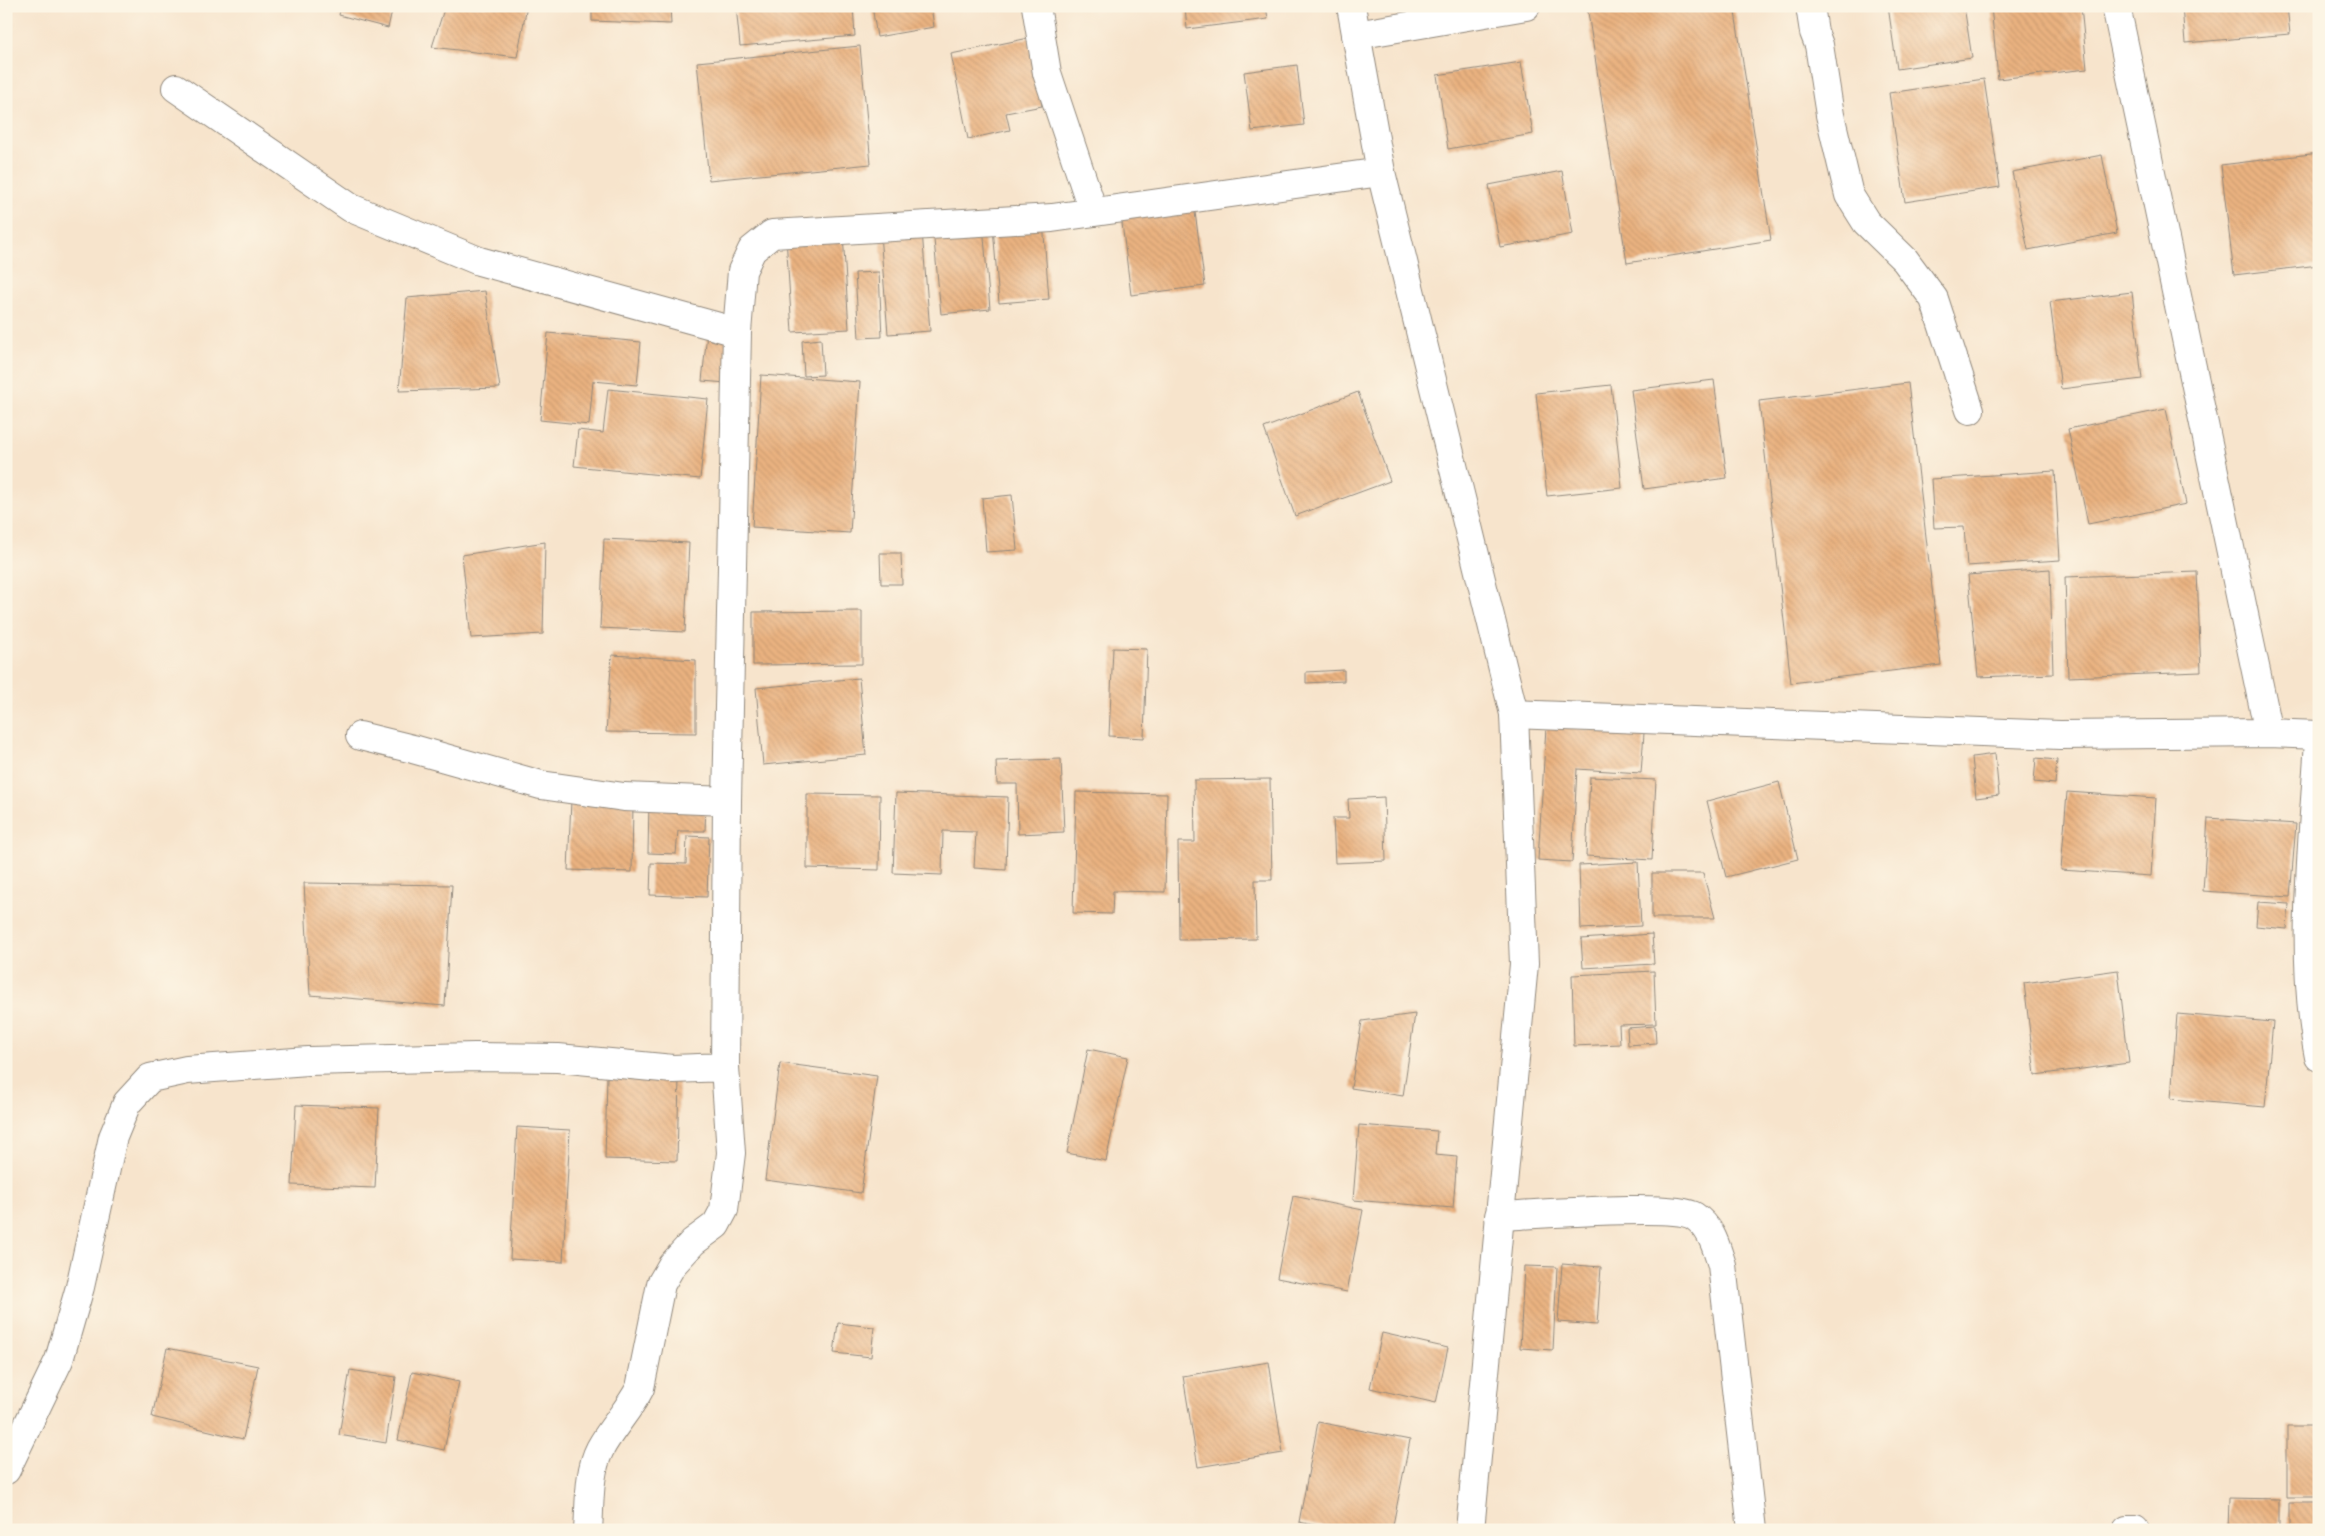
<svg xmlns="http://www.w3.org/2000/svg" width="2325" height="1536" viewBox="0 0 2325 1536" font-family="'Gochi Hand',sans-serif">
<defs>
<pattern id="building-back-hatch" width="6" height="6" patternUnits="userSpaceOnUse" patternTransform="scale(1.25)"><rect width="6" height="6" fill="#eab280"/><path d="M-1 5l2 2M0 0l6 6M5-1l2 2" fill="none" stroke="#c9996f"/></pattern>
</defs>
<rect width="100%" height="100%" fill="#fcf5e5"/>
<filter id="ink" filterUnits="userSpaceOnUse"><feTurbulence type="fractalNoise" baseFrequency=".02" numOctaves="2"/><feDisplacementMap in="SourceGraphic" scale="10" xChannelSelector="R" yChannelSelector="G"/><feConvolveMatrix kernelMatrix="1 2 1 2 8 2 1 2 1" color-interpolation-filters="sRGB"/></filter>
<filter id="wash" filterUnits="userSpaceOnUse"><feTurbulence type="fractalNoise" baseFrequency=".0096" numOctaves="4" result="noise"/><feDisplacementMap in="SourceGraphic" scale="20" xChannelSelector="R" yChannelSelector="G"/><feGaussianBlur stdDeviation="1.12" result="paint"/><feColorMatrix in="noise" values="0 0 0 0 0 0 0 0 0 0 0 0 0 0 0 0 0 1.4 0 .05"/><feComposite in="paint" operator="in"/></filter>
<g filter="url(#wash)">
<rect width="100%" height="100%" fill="#f7e4cc"/>
<g id="blocks">
<path fill="url(#building-back-hatch)" d="M341,6H393L388,28L339,15Z
M445,6H527L517,57L432,47Z
M592,6H670L671,24L592,21Z
M736,6H853L855,36L740,46Z
M872,6H931L934,27L877,37Z
M1185,6H1266L1268,19L1187,29Z
M1587,6H1734L1771,240L1627,263Z
M1888,6H1964L1972,58L1897,69Z
M1991,6H2081L2087,69L1998,79Z
M2182,6H2287L2290,34L2185,43Z
M1029,38L1042,106L1006,113L1010,130L968,139L951,54Z
M860,46L871,164L709,180L697,62Z
M1521,62L1533,134L1448,149L1437,75Z
M1297,65L1304,125L1252,131L1244,72Z
M1984,79L2000,187L1905,202L1889,93Z
M2319,153V265L2234,275L2221,165Z
M2102,155L2117,233L2028,250L2012,172Z
M1562,171L1573,234L1500,247L1489,185Z
M1194,205L1205,286L1131,295L1121,215Z
M1043,222L1049,299L999,303L993,227Z
M983,225L990,309L941,314L933,229Z
M922,231L930,331L888,334L880,234Z
M843,234L849,329L792,332L786,237Z
M879,272L882,337L859,338L855,273Z
M485,291L500,388L399,391L407,298Z
M2132,292L2142,379L2061,389L2050,302Z
M548,333L641,342L637,385L593,381L589,425L540,420Z
M707,333L732,336L727,383L702,381Z
M821,339L823,375L804,376L802,341Z
M761,375L860,382L850,533L752,527Z
M1714,380L1727,478L1644,489L1631,390Z
M1908,383L1941,665L1791,683L1759,401Z
M1611,385L1622,488L1547,496L1536,393Z
M608,389L708,399L700,479L574,466L578,430L603,433Z
M1358,392L1390,481L1295,516L1264,428Z
M2166,409L2186,504L2088,524L2068,429Z
M2055,471L2060,560L1967,566L1964,527L1934,528L1931,479Z
M1012,495L1017,550L986,552L982,498Z
M604,539L689,543L685,632L600,628Z
M545,542L543,634L471,638L462,555Z
M880,553H901L902,584H881Z
M2050,569L2053,674L1978,677L1968,575Z
M2197,572L2201,672L2068,677L2065,577Z
M862,611V664L753,665V612Z
M1113,648L1147,649L1144,738L1109,736Z
M612,655L696,660V733L606,732Z
M1344,670V681L1306,683V672Z
M859,678L866,755L763,765L756,688Z
M1546,727L1644,733L1641,773L1577,769L1572,862L1538,860Z
M1995,754L1999,795L1976,798L1972,757Z
M2036,758L2057,760L2055,784L2034,782Z
M1061,759L1064,832L1018,834L1017,784H997L996,761Z
M1590,777L1656,780L1652,860L1586,856Z
M1270,779L1272,880H1255L1256,939L1179,940L1178,842H1195L1194,780Z
M1779,782L1798,859L1726,877L1707,801Z
M1076,792L1167,794L1165,892L1113,891L1112,914L1073,913Z
M2067,792L2156,798L2151,876L2061,870Z
M896,793L1008,797L1006,870L974,868L976,832L943,831L942,875L893,873Z
M807,794L880,795L879,870L807,868Z
M1384,797L1386,861L1335,863L1333,818H1349L1348,799Z
M571,800L633,802L632,872L568,870Z
M649,802L706,803L705,831H678L676,854L648,853Z
M2208,818L2296,824L2290,897L2203,891Z
M687,836L709,837L707,897L650,895L651,863L686,864Z
M1638,862L1641,926L1581,929L1579,865Z
M1652,873H1703L1715,918H1652Z
M304,883L452,885L445,1006L310,995Z
M2258,902L2289,904L2287,929L2256,926Z
M1652,934L1654,964L1583,968L1581,939Z
M2118,970L2129,1063L2035,1075L2024,983Z
M1654,971L1656,1024L1619,1025L1620,1044L1574,1046L1572,975Z
M1415,1014L1403,1096L1351,1088L1362,1021Z
M2177,1014L2273,1022L2265,1107L2171,1099Z
M1655,1026L1656,1043L1628,1045L1627,1028Z
M1088,1049L1128,1057L1106,1161L1067,1153Z
M780,1063L877,1076L861,1193L765,1180Z
M607,1076L679,1078L677,1161L605,1159Z
M296,1105L379,1108L375,1188L292,1185Z
M1359,1125L1437,1131L1435,1155L1457,1157L1453,1208L1353,1200Z
M517,1127L570,1130L563,1262L510,1259Z
M1293,1196L1363,1210L1347,1292L1277,1278Z
M1562,1264L1601,1267L1597,1325L1558,1322Z
M1524,1266L1557,1267L1553,1350L1520,1348Z
M838,1323L874,1327L871,1357L834,1353Z
M1382,1333L1448,1348L1436,1403L1370,1388Z
M167,1348L258,1366L243,1439L152,1417Z
M1269,1362L1283,1453L1198,1467L1183,1376Z
M350,1370L396,1377L386,1443L339,1435Z
M412,1372L459,1382L444,1450L398,1440Z
M1318,1422L1410,1440L1392,1530H1339L1299,1522Z
M2287,1426H2319V1497H2287Z
M2229,1498L2279,1499V1530H2228Z
M2289,1503H2319V1530H2289Z"/>
</g>
</g>
<g filter="url(#ink)">
<use href="#blocks" fill-opacity="0" stroke="#91887c" stroke-width="1"/>
<g fill="none" stroke-linecap="round" stroke-linejoin="round">
<g stroke="#91887c" stroke-width="30">
<path id="minor" d="M1036,6L1047,73L1093,211
M1810,6L1814,32L1819,45L1830,115L1849,195L1866,222L1905,260L1934,299L1970,410
M2116,6L2269,733
M1356,35L1526,6
M176,88L351,208L479,261L737,332
M1514,714L2060,735L2269,733L2319,735
M360,736L413,749L541,785L624,797L727,801
M2319,740C2313,842 2299,957 2319,1057
M1499,1216C1532,1215 1674,1203 1694,1216C1712,1228 1716,1247 1722,1265L1752,1530
M6,1470L59,1360L80,1287L113,1137L127,1103L150,1078L187,1070L308,1061L475,1057L558,1058L673,1069L725,1067
M588,1530C590,1505 588,1472 600,1449C611,1428 629,1410 640,1388L661,1284L672,1265L693,1242L716,1225L724,1210L731,1153L725,1067L727,801L737,332L742,271L752,250L772,234L1052,218L1381,172
M2127,1530H2135"/>
</g>
<g stroke="#91887c" stroke-width="30">
<path id="tertiary" d="M1351,6L1381,172L1514,714L1524,964L1470,1530"/>
</g>
<use href="#minor" stroke="#fff" stroke-width="28"/>
<use href="#tertiary" stroke="#fff" stroke-width="28"/>
</g>
</g>
<rect width="2325" height="1536" fill="none" stroke="#fcf5e5" stroke-width="25"/>
</svg>
